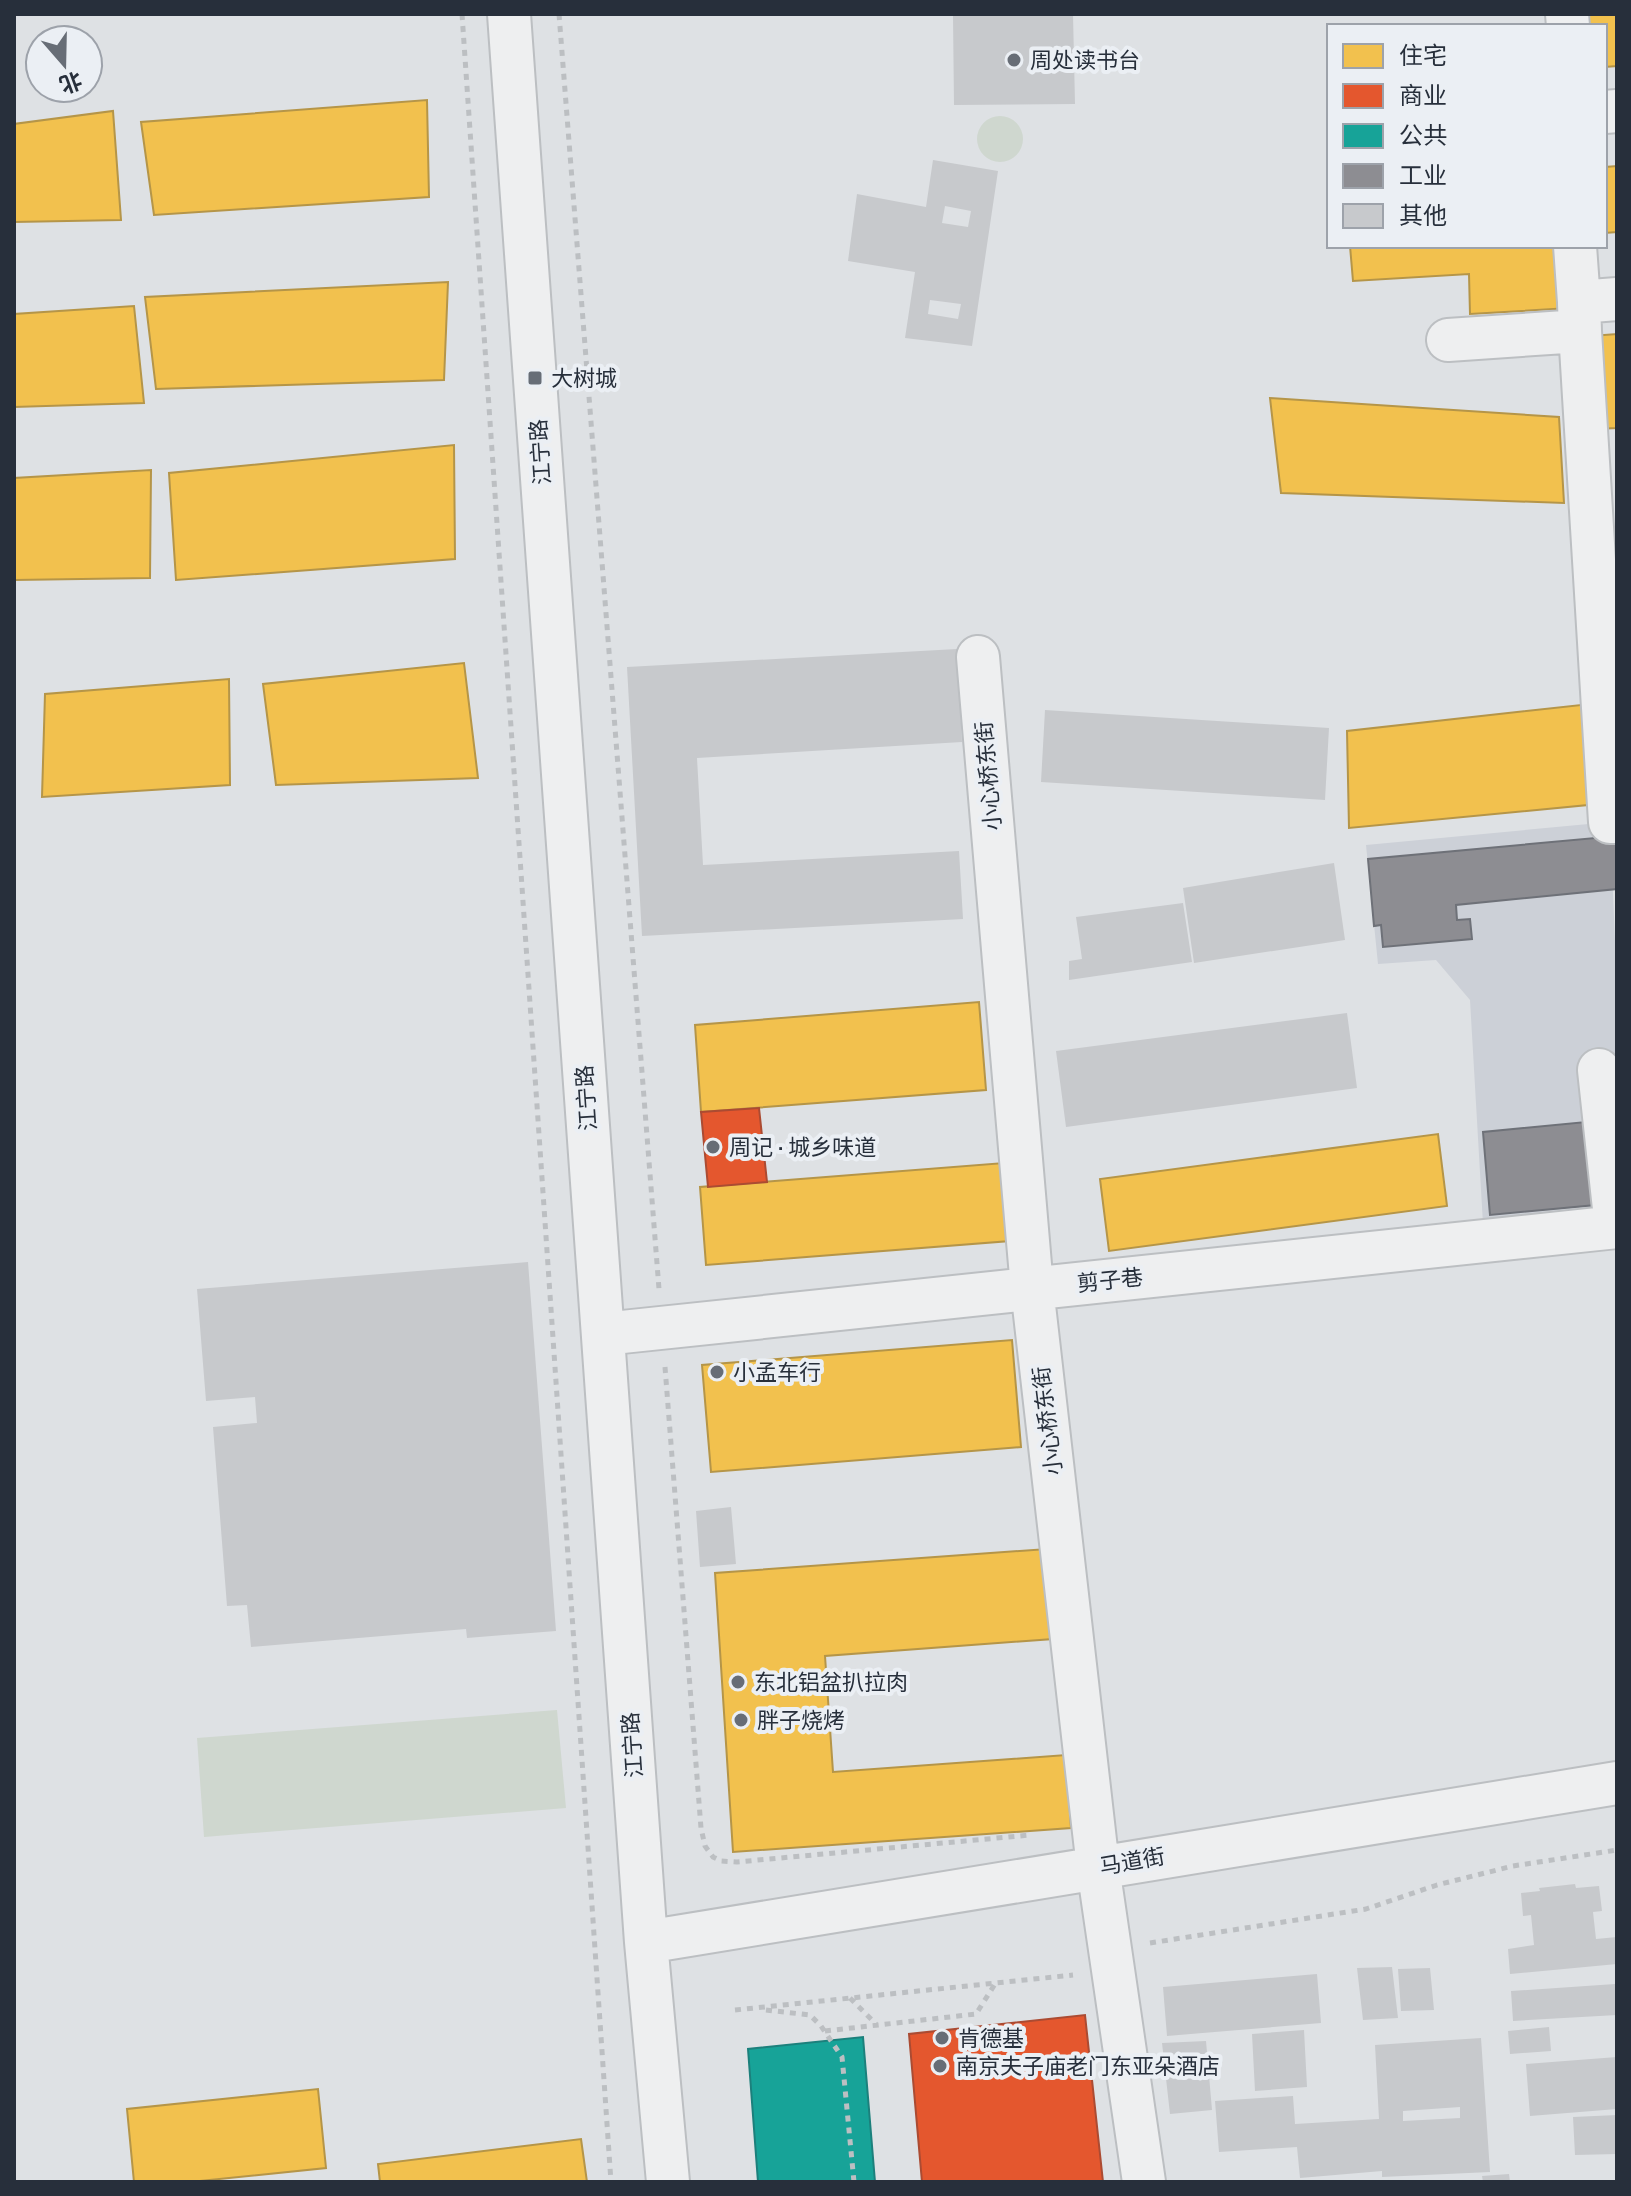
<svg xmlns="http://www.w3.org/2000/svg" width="1631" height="2196" viewBox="0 0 1631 2196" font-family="Cabin,'Noto Sans SC',sans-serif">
<rect width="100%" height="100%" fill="#dee1e4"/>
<path fill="#ccd0d7" d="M1610,822L1617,988V1209L1483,1224L1470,1000L1436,960L1378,964L1366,845Z"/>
<path fill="#cfd7cf" d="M977 139a23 23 0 1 1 46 0a23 23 0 1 1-46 0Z
M557,1710L566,1808L204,1837L197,1738Z"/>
<path fill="#f2c14e" stroke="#b59548" stroke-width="2" d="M1579,14H1617V66L1605,67V26H1578Z
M427,100L429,197L154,215L141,122Z
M113,111L121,220L14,222V124Z
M1617,166V232L1605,233V167Z
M1350,246H1567L1570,308L1470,314L1469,274L1353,281Z
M448,282L444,380L156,389L145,297Z
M134,306L144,403L14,407V314Z
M1617,334V428L1596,429L1591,336Z
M1270,398L1559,417L1564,503L1281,493Z
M454,445L455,559L176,580L169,473Z
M151,470L150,578L14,580V478Z
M464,663L478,778L276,785L263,684Z
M229,679L230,785L42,797L45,694Z
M1590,704L1598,804L1349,828L1347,731Z
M979,1002L986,1090L701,1112L695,1025Z
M1438,1134L1447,1206L1109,1251L1100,1179Z
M1004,1163L1010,1241L706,1265L700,1187Z
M1012,1340L1021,1447L711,1472L702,1365Z
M1047,1549L1053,1639L825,1656L833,1772L1066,1755L1071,1828L733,1852L715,1573Z
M318,2089L326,2168L190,2182H134L127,2109Z
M581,2139L587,2182H380L378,2164Z"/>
<path fill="#e4572e" stroke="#ab4b32" stroke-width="2" d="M759,1108L767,1182L708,1187L701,1112Z
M1085,2015L1103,2182H922L909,2034Z"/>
<path fill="#17a398" stroke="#1c807c" stroke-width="2" d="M863,2037L875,2182H758L748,2049Z"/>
<path fill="#8d8d92" stroke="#6e7178" stroke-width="2" d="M1617,836V889L1456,905L1457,920L1470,919L1472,939L1383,947L1381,925L1374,926L1368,859Z
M1617,1119V1203L1490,1215L1483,1132Z"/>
<path fill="#c7c9cc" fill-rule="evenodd" d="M1051,14H1073L1075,104L954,105L953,16Z
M933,160L998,171L972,346L905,338L915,272L848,261L857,194L926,207ZM945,206L971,211L968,227L942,223ZM930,300L961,304L958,319L928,314Z
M957,649L962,742L697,758L703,865L959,851L963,919L642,936L627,667Z
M1045,710L1329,728L1325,800L1041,782Z
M1334,863L1345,940L1194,963L1183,888Z
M1183,903L1192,962L1069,980V961L1082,959L1076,917Z
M1347,1013L1357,1088L1066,1127L1056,1051Z
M528,1262L556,1631L467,1638L466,1629L251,1647L247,1605L227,1606L213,1427L257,1423L255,1397L206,1401L197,1289Z
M731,1507L736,1564L700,1567L696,1511Z
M1575,1884L1576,1888L1599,1886L1602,1911L1593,1912L1596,1939L1617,1937V1964L1510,1974L1508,1949L1534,1945L1531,1915L1523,1916L1521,1893L1540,1891L1539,1888Z
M1392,1967L1398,2018L1363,2020L1357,1968Z
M1430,1968L1434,2010L1401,2011L1398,1969Z
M1317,1974L1321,2023L1167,2036L1163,1987Z
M1615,1984L1617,2015L1513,2021L1511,1991Z
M1549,2027L1551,2051L1510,2054L1508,2031Z
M1304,2030L1307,2087L1255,2091L1252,2034Z
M1481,2038L1490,2172L1382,2177V2171L1300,2178L1297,2147L1219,2152L1215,2101L1293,2096L1295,2124L1379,2119L1375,2045ZM1460,2107V2118L1403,2121V2111Z
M1206,2041L1212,2110L1170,2114L1162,2043Z
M1617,2057V2109L1530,2116L1526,2064Z
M1617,2115V2154L1575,2155L1573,2117Z
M1509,2174L1510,2182H1483L1482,2176Z"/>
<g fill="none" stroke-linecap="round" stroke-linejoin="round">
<g stroke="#bcbfc2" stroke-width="46">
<path id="minor" d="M509,14L646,1942L668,2182
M1567,14L1568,26
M1605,112L1617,111
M1575,246L1579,302L1617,299
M1580,331L1610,822H1617
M1448,340L1580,331L1579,303
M978,657L1032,1288L1098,1867L1144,2182
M1599,1070L1616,1227
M603,1334L1617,1227
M646,1942L1617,1783"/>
</g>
<path stroke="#bcbfc2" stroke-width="5" stroke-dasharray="6 6" stroke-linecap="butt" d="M462,14L611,2182
M559,14L659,1289
M665,1367L701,1828L705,1846L713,1857L721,1861L737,1862L1030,1835
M1150,1943L1366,1909L1437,1885L1513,1866L1617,1850
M850,1998L876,2024
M735,2010L1073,1975
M766,2010L810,2015L821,2026L842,2057L854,2182
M825,2031L976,2014L995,1984"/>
<use href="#minor" stroke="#eeeff0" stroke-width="42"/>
</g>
<g fill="#676d76" stroke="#ebeff4" stroke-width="3">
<circle cx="1014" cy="60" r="8"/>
<rect x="527" y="370" width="16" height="16" rx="4"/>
<circle cx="713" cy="1147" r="8"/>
<circle cx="717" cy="1372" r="8"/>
<circle cx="738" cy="1682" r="8"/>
<circle cx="741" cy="1720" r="8"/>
<circle cx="942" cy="2038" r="8"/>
<circle cx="940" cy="2066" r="8"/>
</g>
<g text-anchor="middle" stroke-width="8" stroke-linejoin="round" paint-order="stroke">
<g font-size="22" fill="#272f3b" stroke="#ebeff4" text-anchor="start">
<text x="1030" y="68">周处读书台</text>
<text x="551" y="386">大树城</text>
<text x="729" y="1155">周记 · 城乡味道</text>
<text x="733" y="1380">小孟车行</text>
<text x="754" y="1690">东北铝盆扒拉肉</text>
<text x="757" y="1728">胖子烧烤</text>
<text x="958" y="2046">肯德基</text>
<text x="956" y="2074">南京夫子庙老门东亚朵酒店</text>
</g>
<g font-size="22" fill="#272f3b" stroke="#ebeff4">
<text transform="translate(540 452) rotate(-94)" y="8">江宁路</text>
<text transform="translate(988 776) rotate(-95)" y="8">小心桥东街</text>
<text transform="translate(586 1098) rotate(-94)" y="8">江宁路</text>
<text transform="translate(1110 1280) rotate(-6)" y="8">剪子巷</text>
<text transform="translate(1047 1421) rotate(-97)" y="8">小心桥东街</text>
<text transform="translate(632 1745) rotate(-94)" y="8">江宁路</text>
<text transform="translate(1132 1861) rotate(-10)" y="8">马道街</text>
</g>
</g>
<rect width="1631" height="2196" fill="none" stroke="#272f3b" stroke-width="32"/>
<rect x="1327" y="24" width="280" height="224" fill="#ebeff4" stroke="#9da2aa" stroke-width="2"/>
<rect x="1343" y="44" width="40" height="24" fill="#f2c14e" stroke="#9da2aa" stroke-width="2"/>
<text x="1399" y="64" font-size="24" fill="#272f3b">住宅</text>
<rect x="1343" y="84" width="40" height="24" fill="#e4572e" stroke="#9da2aa" stroke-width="2"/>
<text x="1399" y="104" font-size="24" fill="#272f3b">商业</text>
<rect x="1343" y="124" width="40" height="24" fill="#17a398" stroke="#9da2aa" stroke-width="2"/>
<text x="1399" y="144" font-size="24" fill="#272f3b">公共</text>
<rect x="1343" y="164" width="40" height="24" fill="#8d8d92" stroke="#9da2aa" stroke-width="2"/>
<text x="1399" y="184" font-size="24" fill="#272f3b">工业</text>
<rect x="1343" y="204" width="40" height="24" fill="#c7c9cc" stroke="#9da2aa" stroke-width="2"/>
<text x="1399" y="224" font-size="24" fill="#272f3b">其他</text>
<g transform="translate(64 64) rotate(160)"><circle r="38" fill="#ebeff4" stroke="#9da2aa" stroke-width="2"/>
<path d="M0-6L14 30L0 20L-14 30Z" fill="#676d76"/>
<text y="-12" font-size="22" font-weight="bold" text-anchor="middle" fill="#272f3b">北</text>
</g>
</svg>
